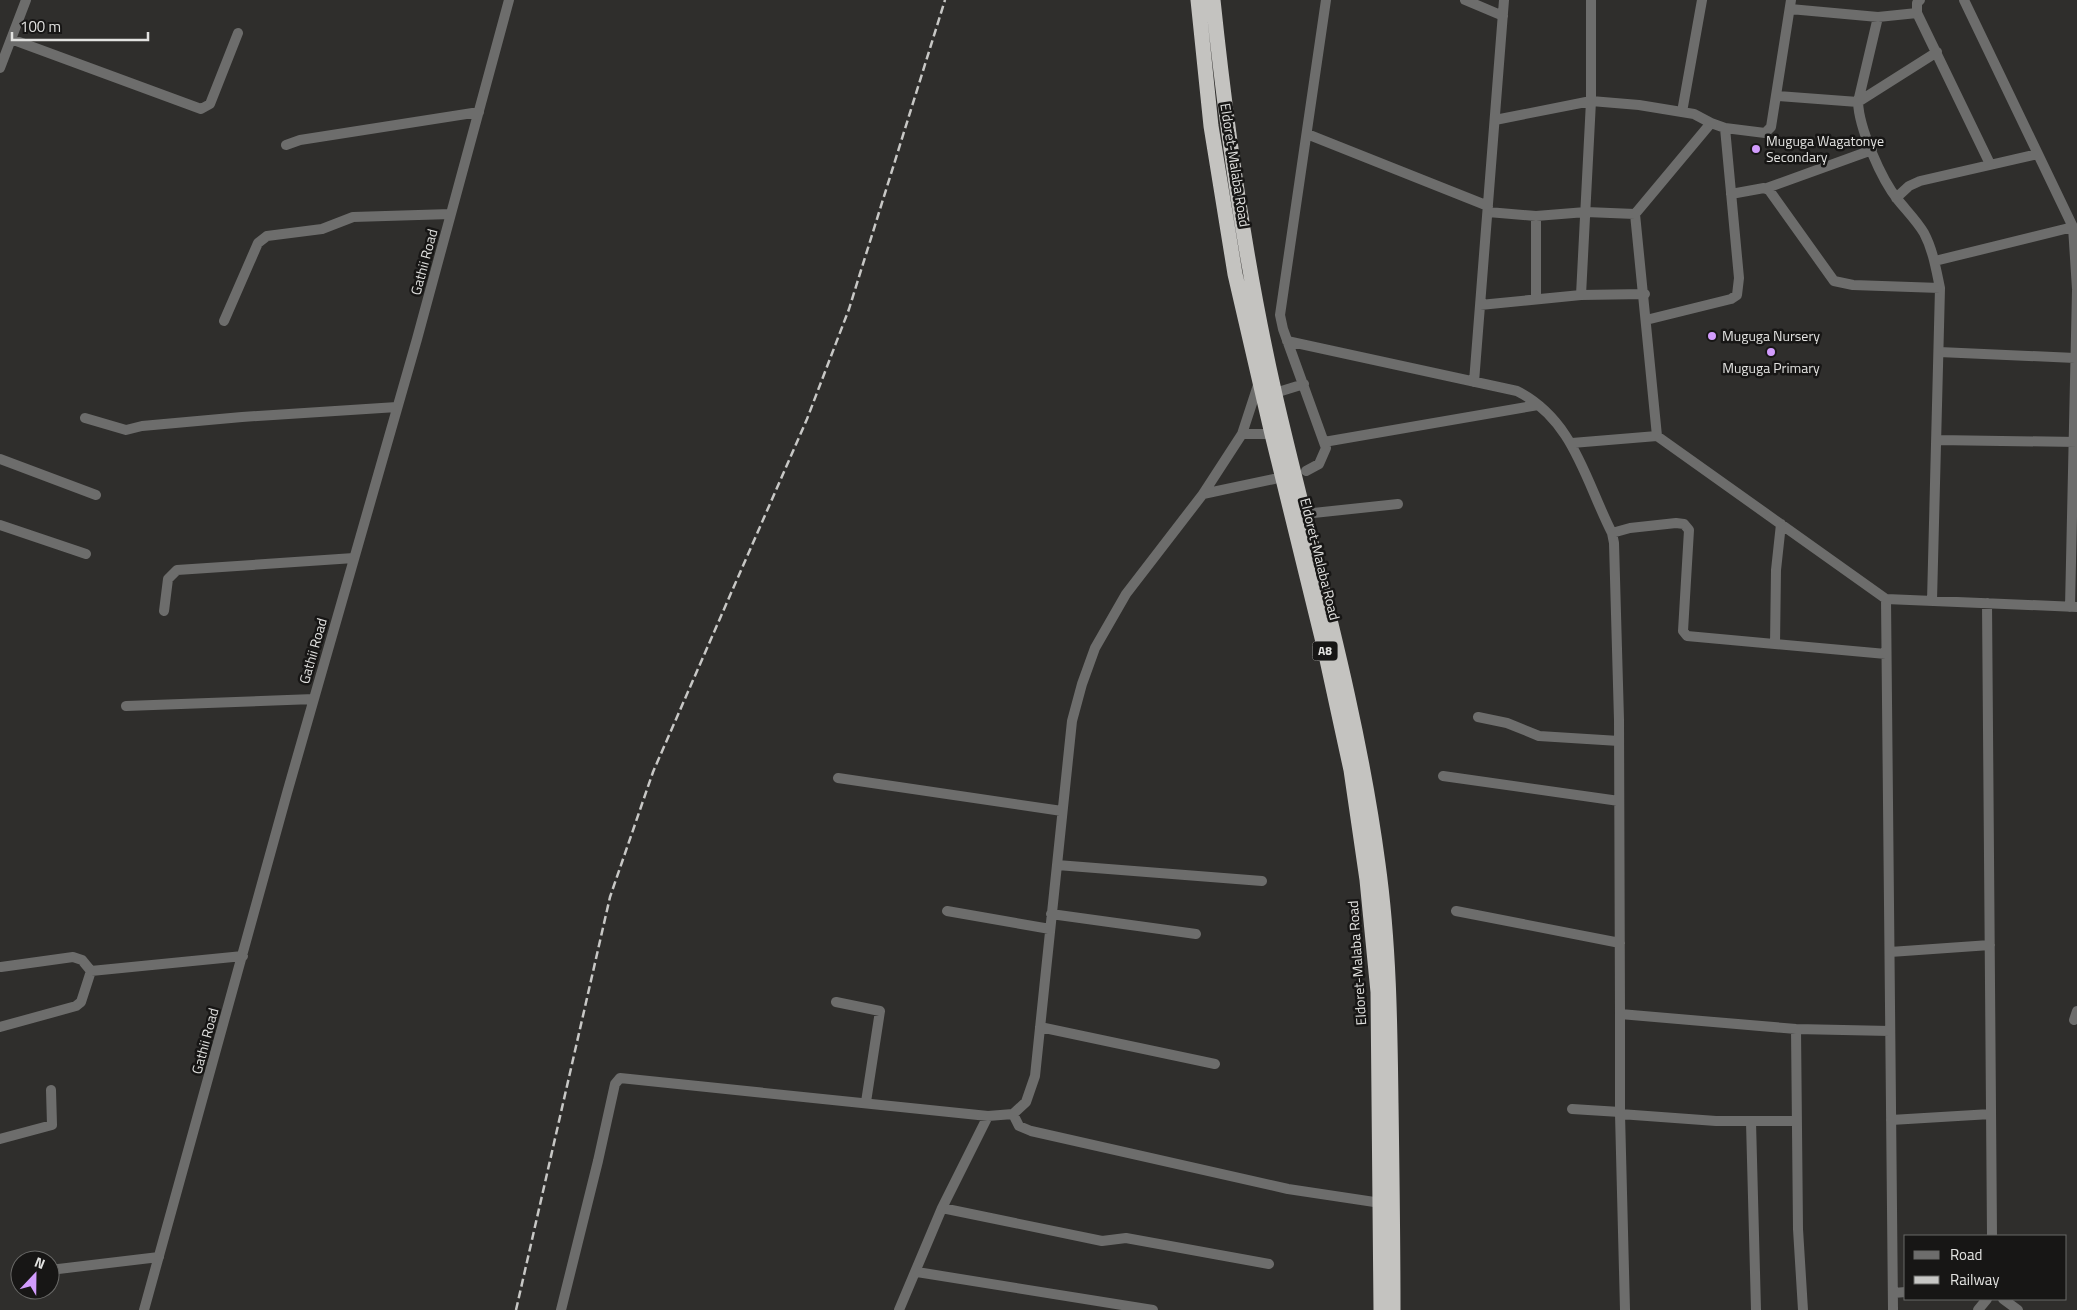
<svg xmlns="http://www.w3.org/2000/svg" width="2077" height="1310" viewBox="0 0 2077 1310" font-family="'Titillium Web',sans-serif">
<rect width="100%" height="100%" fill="#2f2e2c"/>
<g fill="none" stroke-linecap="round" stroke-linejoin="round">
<path stroke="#6d6d6c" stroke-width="10" d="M1465,0L1503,16
M1920,0L1917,3V13L1990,164
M1964,0L2073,227L2077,289
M1790,9L1878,17L1917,13
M1878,17L1858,102C1859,128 1881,179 1898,200C1906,210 1917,221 1924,233C1933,250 1936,269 1940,288L1932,601
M11,39L201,109L210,104L238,33
M0,68L26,0
M1777,96L1858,102L1937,52
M1682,112L1702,0
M1495,120L1591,101L1639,105L1694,114L1711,123L1725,128L1765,133L1771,127L1791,0
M1307,134L1488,206
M286,145L300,140L479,112
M1767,188L1872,150
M1731,194L1764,188L1769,190L1834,281L1853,285L1940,288
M1896,198L1909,186L1920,181L2038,154
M1488,212L1536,216L1586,212L1635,214
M1935,261L2073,227
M1581,295L1591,101V0
M1536,299V216
M1480,305L1581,295L1645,294
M1646,320L1731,299L1737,295L1739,278L1725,128
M224,321L258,243L267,236L322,229L353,217L451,214
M1287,341L1517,391C1574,420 1585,480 1612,533L1614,543L1619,720L1620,1014
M1939,352L2075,358
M1474,382L1504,0
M1275,393L1304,384
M85,418L126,430L142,426L242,417L397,407
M1242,434H1272
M1657,436L1635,214L1711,123
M1937,440L2077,442
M1324,442L1538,405
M1572,443L1657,436L1886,599L2077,607
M0,459L96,495
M1306,471L1319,464L1326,448L1283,329L1280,315L1326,0
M1203,494L1242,434L1259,382
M1304,514L1398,504
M0,525L86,554
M1612,533L1630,528L1676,523L1684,524L1689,530L1683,631L1687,636L1886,654
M1886,599L1893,1310
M1987,603L1992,1236
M2070,607L2077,290
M164,611L168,579L177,570L354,558
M1775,644L1776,570L1781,524
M126,706L314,699
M1478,717L1507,723L1539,736L1619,741
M1443,776L1619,801
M838,778L1062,811
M1057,865L1262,881
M947,911L1050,929
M1456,911L1620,943
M1051,914L1196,934
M1890,952L1990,945
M91,971L243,956
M836,1002L880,1011L866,1102
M2074,1020L2077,1011
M0,1027L76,1006L81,1002L91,971L82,960L73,957L1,967
M1040,1027L1215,1064
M1796,1029L1798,1229L1803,1310
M1572,1109L1620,1112
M1013,1114L1019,1126L1031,1131L1288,1189L1381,1203
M1620,1114L1716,1121H1796
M1891,1120L1991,1114
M1751,1122L1756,1310
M0,1139L52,1125L51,1090
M942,1208L1102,1241L1126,1238L1269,1264
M50,1270L159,1257
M917,1272L1153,1310
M1893,1293L1906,1292
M2003,1299L2018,1310
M144,1310L287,793L417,339L509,0
M561,1310L598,1161L615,1084L620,1078L988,1116L1013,1114L1026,1102L1035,1076L1072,721L1082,684L1095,648L1126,594L1203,494L1274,479
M899,1310L942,1208L988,1116
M1625,1310L1620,1114V1014L1796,1029L1890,1031
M1978,1310L1987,1299"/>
<path stroke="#c4c3c0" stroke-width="15" d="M1198,0L1211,126L1235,274L1272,434L1324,646L1351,770L1367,880L1378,992L1381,1310
M1213,0C1227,134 1245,263 1275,395C1311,551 1357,705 1378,864C1389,943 1390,1023 1391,1103C1392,1172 1393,1241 1393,1310"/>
<path stroke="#c7c7c5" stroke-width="2.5" stroke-dasharray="8 4" stroke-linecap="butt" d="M516,1310L610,897L653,772L807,419L849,309L945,0"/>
</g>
<g fill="#d29cfd" stroke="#171615" stroke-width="2">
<circle cx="1756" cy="149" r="5"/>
<circle cx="1712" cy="336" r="5"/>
<circle cx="1771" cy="352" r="5"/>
</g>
<g text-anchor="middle" stroke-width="5" stroke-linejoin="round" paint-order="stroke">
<rect fill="#171615" stroke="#a5a5a3" stroke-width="1" x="1312.5" y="641.5" width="25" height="19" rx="4"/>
<g font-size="12" font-weight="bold" fill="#e2e2e0">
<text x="1325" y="655">A8</text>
</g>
<g font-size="14" fill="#e2e2e0" stroke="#171615" text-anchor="start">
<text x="1766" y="146">Muguga Wagatonye<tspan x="1766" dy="16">Secondary</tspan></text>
<text x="1722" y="341">Muguga Nursery</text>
<text x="1771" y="373" text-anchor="middle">Muguga Primary</text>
</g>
<g font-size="14" fill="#e2e2e0" stroke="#171615">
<text transform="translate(1235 165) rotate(81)" y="5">Eldoret-Malaba Road</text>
<text transform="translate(424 262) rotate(-75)" y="5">Gathii Road</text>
<text transform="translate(1320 559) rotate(76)" y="5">Eldoret-Malaba Road</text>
<text transform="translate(313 651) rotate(-74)" y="5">Gathii Road</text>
<text transform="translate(1357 963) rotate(-94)" y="5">Eldoret-Malaba Road</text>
<text transform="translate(205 1041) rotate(-75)" y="5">Gathii Road</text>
</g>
</g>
<rect x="1904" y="1235" width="162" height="65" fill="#171615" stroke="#686866"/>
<rect x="1914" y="1251" width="25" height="8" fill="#6d6d6c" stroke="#686866"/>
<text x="1950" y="1260" font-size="15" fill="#e2e2e0">Road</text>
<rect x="1914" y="1276" width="25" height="8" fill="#c7c7c5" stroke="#686866"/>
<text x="1950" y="1285" font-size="15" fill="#e2e2e0">Railway</text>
<g transform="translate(35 1275) rotate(22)"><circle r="24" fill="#171615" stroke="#686866"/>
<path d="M0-4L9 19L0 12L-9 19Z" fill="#d29cfd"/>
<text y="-8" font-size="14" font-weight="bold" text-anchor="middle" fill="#e2e2e0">N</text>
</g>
<path d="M12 32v8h136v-8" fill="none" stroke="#e2e2e0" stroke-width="2.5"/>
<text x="20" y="32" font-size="15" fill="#e2e2e0" stroke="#171615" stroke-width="4" paint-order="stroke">100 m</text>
</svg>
